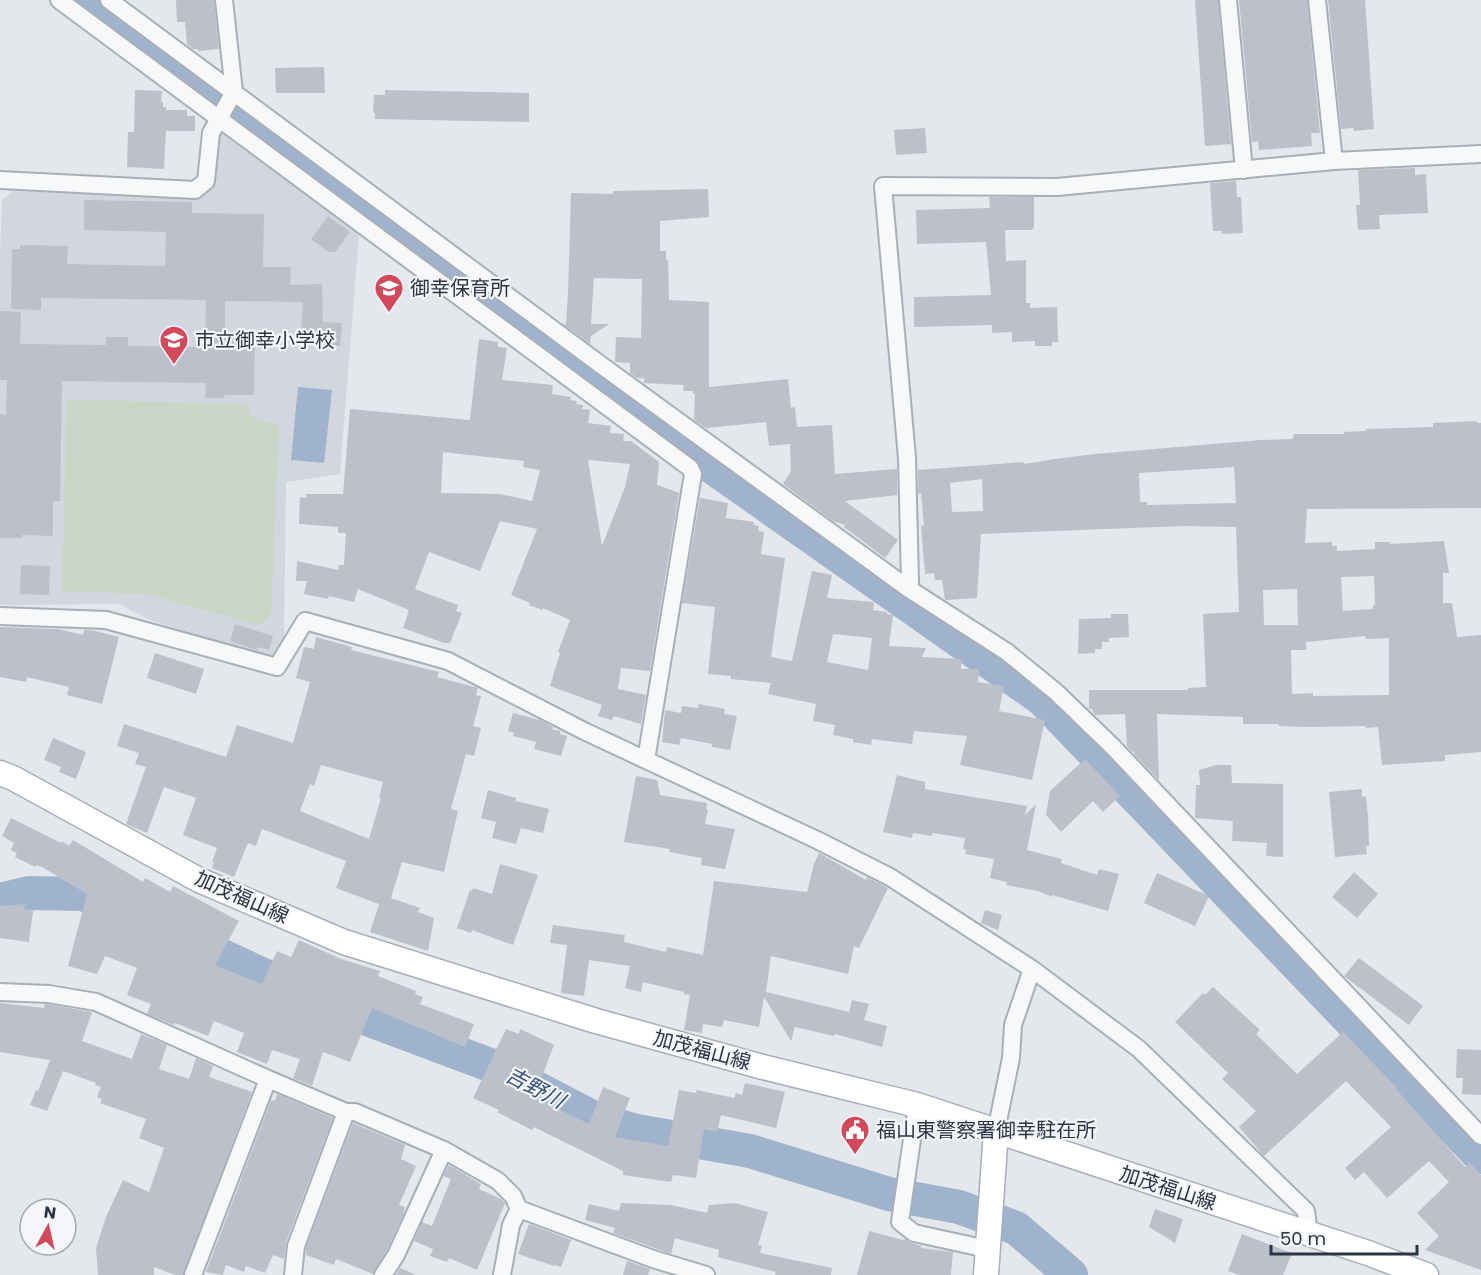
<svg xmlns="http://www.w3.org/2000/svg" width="1481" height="1275" viewBox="0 0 1481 1275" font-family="Poppins,'Noto Sans JP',sans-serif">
<rect width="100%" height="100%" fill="#e4e7ec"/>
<path fill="#d2d6de" d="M220,132L359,234L340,474L286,482L284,640L282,648L269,658L150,620L120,604L0,605V256L2,200L14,191L189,198L213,189Z"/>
<path fill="#c9d6c5" d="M67,399L250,405L249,412L256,420L279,425L271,616L259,625L146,594L62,591Z"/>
<path fill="#9fb4cc" d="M298,387L332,390L324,463L291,460Z"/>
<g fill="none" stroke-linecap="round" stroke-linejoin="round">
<path stroke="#9fb4cc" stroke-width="34" d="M83,0L641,417L1042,699L1481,1157
M0,900L29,893L83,894L131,914
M179,936L322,1002L498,1068L598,1120L637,1131L750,1151L889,1194L959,1207L1016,1228L1071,1275"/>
</g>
<path fill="#bbc0ca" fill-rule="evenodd" d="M176,0H214L219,49L198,51V49H193L187,44L185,22H177Z
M1195,0H1218L1231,144L1205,146Z
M1239,0H1307L1320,133H1311L1312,146L1259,150L1258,141L1252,142Z
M1328,0H1365L1374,129L1354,131L1353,128L1341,129Z
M324,67L325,93H276L275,68Z
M135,90L162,91L161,102H163V107H166V110H187V116H195V131H166L164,169L127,167L128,132H134Z
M385,90L529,93V122L375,119V113L373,112L374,95H385Z
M925,128L927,153L896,155L894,130Z
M1415,168V175L1426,174L1428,213L1379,215L1380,229L1358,230L1356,205H1360L1358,170Z
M1236,181L1237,197H1241L1243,233L1222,234V231H1213L1210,183Z
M708,189L709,217L660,221V251H666V260H668L669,300L709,302V387L788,379L791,408L795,407L797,427L832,425L835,474L897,469V495L845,501L898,540L885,558L844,527L845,525L833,521L783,484L791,471L790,444L769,446L766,422L706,428L694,420L695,394H693V391H683L684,385L644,383V378H637L630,373V363L615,362L616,337L641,338L642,279L594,278L591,324H609L591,336L590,344L563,324H566L568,293L571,193L613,194V191Z
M989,197H1034V227L1032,230H1005L1006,261L1026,260V303H1030V308L1057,307L1058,342H1052V346H1035V341L1012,342V332L992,333V325L914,327V297L991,295L986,242L917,244L916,210L990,208Z
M84,200L192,202V213L264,214L263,267H291L290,285L322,284L323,322L342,323L340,346L315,344L316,336L301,335L303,302L225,301V334L255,335L254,395H224L225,398H205L206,383L62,381L60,501H53V536L22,535V538H0V414L6,415L7,380H0V311L21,312L20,344L106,345V337H128V346L205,347L206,300L41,298V310L11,309L12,249H20V245L68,246L67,264L165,266L166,232L84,230Z
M328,216L350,232L335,252H328L311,239Z
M479,339L498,342V347L507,348L502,380L553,385L552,394L571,397L570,400L577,401L576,404L583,405L582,409L590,410L588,423L611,426L610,433L624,434L623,441H631L659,462L657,485L679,493L650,671L621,668L618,689L646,695L641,724L614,716L612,720L598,716L602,705L550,686L560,653L558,652L570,620L543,608V610L529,605L530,603L511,595L537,529L500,521L480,571L429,552L415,589L458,605L456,611L462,613L450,643H444L403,628L409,610L358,589L354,602L329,596L328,599L304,594L307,581H296L297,561L338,570L339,565H344L346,533H338V527L299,524L300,497L306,498V494H343L350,409L470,420ZM443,452L524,461L523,467L540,470L532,501L500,494L441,493ZM588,460L630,464L625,487L602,546Z
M1477,421V423H1481V508L1307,509L1305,543L1332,542V546H1337V551L1375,549V542H1390V544L1444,541L1449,573H1443V603H1452L1457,637L1481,635V752L1445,755V761L1382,765L1378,727L1366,728L1365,726L1308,727L1279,726V724H1243V717L1157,714L1159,780L1134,754V751L1132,752L1127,746L1125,714L1095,715L1092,709H1089V690H1188V688L1206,687L1203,614L1239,612L1236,527L1184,526L981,534L977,598L945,600L942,580H935L934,573L925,574L921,526L924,525L921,493L918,494V470L1023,462L1025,464L1055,459L1095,454L1261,440L1293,439L1294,434H1344V432L1366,431V429L1433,427V423ZM1234,467L1236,503L1147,505V502H1140L1139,473ZM982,479L983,511L952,512L950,483ZM1374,576L1375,605H1373V609L1343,611L1341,577ZM1297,589L1298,625H1264L1263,590ZM1365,636L1366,639L1389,638V695L1313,696V693L1292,694L1291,650H1306V642Z
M700,498L728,503L726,518L754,522V525L759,526L758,531L764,532L761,554L785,558L771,657L792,661L812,571L832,575L827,598L874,602L873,610L887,612V614L893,615L889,646L926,648L922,657L961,659V669H979L978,682L1004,686L999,711L1045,720L1032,780L960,765L967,736L914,731L912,744L872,739L871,745L853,742V739L833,735L835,725L813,721L816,704L768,694L771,683L731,679V676L708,674L715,607L682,603ZM833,634L872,638L868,670L827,662Z
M21,565L50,566L49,595L20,594Z
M1111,614H1128L1129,637L1109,638V642H1102V649H1095V653L1078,654L1079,619L1111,618Z
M235,624L273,636L269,650L258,647L257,650L230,641Z
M0,627L58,629L83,635L84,630H91L119,637L102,704L67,695L69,687L27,677L26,682L0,677Z
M316,637L352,647L351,650L439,672L437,677L478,688L476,695L481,696L473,726L481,728L474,756L466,754L451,809L458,811L444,872L402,862L391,898L420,908L418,912L434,918L428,951L370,932L379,904L336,888L346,861L262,829L256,846L248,843L234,877L212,868L214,863L212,862L217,848L183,835L196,798L164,787L147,833L126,824L146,767L135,764L139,753L117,746L124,724L226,757L237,725L293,743L310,682L296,678L304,647L314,649ZM321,765L383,782L379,798H381L369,839L300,811L310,784L314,786Z
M155,653L204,669L196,694L147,678Z
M699,704L725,709L724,714L737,716L730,750L712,747V744L681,738L679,745L662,742L665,710L681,713L682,706L698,708Z
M513,713L540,720L553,727L552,729L560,731V734L567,736L561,756L534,749L536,742L513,736L514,733L508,731Z
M53,738L86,752L76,779L59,772L61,767L44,760Z
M1085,759L1120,796L1103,812L1093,801L1061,832L1046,815L1050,791Z
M1216,765H1231L1232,783L1283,784V857L1266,856L1267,843L1232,841L1233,821L1195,818L1196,785H1200L1199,770Z
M897,775L925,782V789L1027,806L1025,815L1036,804L1027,850L1062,859L1061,863L1097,875L1099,869L1119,874L1108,911L1052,895V897L1038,891L1006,885L1007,882L990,878L994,859L965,854L966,849H963L965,838L932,833V836L913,833L912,838L883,832Z
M636,776L657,780L660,795L707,803L706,809H708L705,824L735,829L725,869L701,865L702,858L669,852L670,849L624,842Z
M1362,789V797L1366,796L1368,816L1369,846H1366L1367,854L1335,857L1329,792Z
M488,790L516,798V801L549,809L543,833L521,828L516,844L492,838L496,822L481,818Z
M11,818L61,843L62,841L69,846L73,840L143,882L145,878L170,892L173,886L239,921L215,965L262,984L277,951L291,957L299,940L341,959L380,971L378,976L416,991L415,994L423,997L420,1004L474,1024L465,1047L372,1008L350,1062L323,1052L312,1086L293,1078L300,1059L272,1050L267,1064L237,1052L244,1033L214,1021L208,1036L175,1023L174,1025L147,1014L151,1004L127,995L137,968L105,956L97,974L68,966L87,894L42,867L36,865L35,867L15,857L17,853L11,850L14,843L2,836Z
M819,853L866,880L867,877L888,888L859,948L854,946L848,974L771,956L766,992L849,1012L852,1000L869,1004L864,1020L887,1026L882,1047L835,1034L834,1036L795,1027L791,1041L764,997L759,1027L724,1020L722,1027L703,1024L702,1033L684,1030L690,995L684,994V992L643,982L641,992L625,988L630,966L589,960L584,996L561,993L567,945L550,943L553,925L625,935L624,942L666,952L667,947L703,955L714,881L807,892L814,864Z
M500,864L538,875L513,945L472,930L471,933L457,928L470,890L472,891L473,888L492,894Z
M1354,872L1378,894L1357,918L1332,897Z
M1157,873L1209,896L1195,926L1144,903Z
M25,904L24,909L33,911L29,942L0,938V906Z
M985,910L1002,915L998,930L981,923Z
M1359,958L1423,1006L1409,1025L1344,976Z
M1213,987L1260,1030L1256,1034L1297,1074L1343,1032L1397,1088L1396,1089L1465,1167L1470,1163L1481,1175V1270L1425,1250L1439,1236L1417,1213L1449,1182L1429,1161L1387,1198L1364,1172L1355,1180L1345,1168L1391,1127L1346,1081L1264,1156L1239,1127L1256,1111L1222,1079L1228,1073L1175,1022L1203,993L1205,995Z
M0,1003L44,1008L45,1004H48L92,1012L82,1041L132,1059L141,1034L167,1045L159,1069L189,1079L196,1058L213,1066L209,1077L252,1092L183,1275H175L154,1267V1275H98L96,1248L106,1217L123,1180L149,1192L164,1148L139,1138L146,1119L100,1103L102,1099L97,1097L101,1087L95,1085L96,1083L63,1071L47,1111L30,1105L36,1090L38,1091L50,1060L0,1052Z
M506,1029L519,1034L520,1029L554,1045L534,1097L589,1124L603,1087L630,1098L615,1137L668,1146L679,1090L696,1093L697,1090L734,1098L736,1093L742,1095L745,1083L785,1092L776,1128L721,1115L717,1132L704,1129L696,1178L673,1175L671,1182L623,1175V1171L534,1127L532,1130L497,1112L499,1110L473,1098Z
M1457,1049L1481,1050V1095L1462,1094L1463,1078H1456Z
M277,1094L333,1118L286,1242L284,1259L273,1255L265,1273L246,1266L244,1272L226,1265L223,1275L206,1272L271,1100L275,1101Z
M353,1123L405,1145L401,1159L416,1166L399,1205L405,1207L403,1215L387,1250L373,1274L336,1259L334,1265L306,1255V1248Z
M449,1165L481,1184L479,1189L501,1199L505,1203L477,1270L449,1258L447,1262L430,1256L433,1249L414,1241L422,1222L432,1226L451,1179L443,1176Z
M621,1203L671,1205L707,1213L709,1205L735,1203L768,1212L758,1245L762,1246L760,1253L832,1268L831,1275H775L776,1272L718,1257L719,1250L675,1238L671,1254L613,1233L615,1228L585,1220L589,1204L619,1211Z
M1155,1209L1183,1219L1175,1243L1149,1227Z
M529,1224L571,1240L561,1267L555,1265L554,1266L518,1254Z
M869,1231L903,1240L905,1239L911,1243L922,1246L921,1248L953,1252L951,1275H857Z
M1242,1234L1292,1253L1283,1275H1239L1228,1271Z
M627,1261L650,1269L648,1275H623Z
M400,1268L414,1274V1275H396Z"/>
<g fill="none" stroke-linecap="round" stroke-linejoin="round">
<g stroke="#a9aeb7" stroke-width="20">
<path id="minor" d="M59,0L690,468L693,474L646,760
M109,0L601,365L909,589L1007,652L1056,692L1113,747L1481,1136
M1228,0L1244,170
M1317,0L1334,161
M0,180L195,190L206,181L211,133L234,92L224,0
M909,589L910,582L907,458L883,186L1057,187L1334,161L1481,154
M0,616L106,620L277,667L305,621L448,661L584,731L817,840L890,877L1032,969L1139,1049L1306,1211L1309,1234
M0,992L49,994L96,1002L268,1079L346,1112H355L444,1150L498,1181L513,1196L519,1209L653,1259L706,1275
M917,1105L900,1222L914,1233L987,1249
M996,1131L1011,1058L1013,1025L1032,969
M193,1275L268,1079
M293,1275L296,1246L346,1112
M383,1275L396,1255L444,1150
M502,1275L511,1225L519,1209"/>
</g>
<g stroke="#a9aeb7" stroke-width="27">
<path id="secondary" d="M0,773L13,778L199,880L344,942L596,1021L759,1066L917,1105L1368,1253L1426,1275
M986,1275L996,1131"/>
</g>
<use href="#minor" stroke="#f7f8fa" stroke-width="16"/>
<use href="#secondary" stroke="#fff" stroke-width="24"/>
</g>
<defs>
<g id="school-pin" transform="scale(1.5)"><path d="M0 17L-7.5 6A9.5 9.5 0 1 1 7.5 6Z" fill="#d1495b" stroke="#f4f6f9"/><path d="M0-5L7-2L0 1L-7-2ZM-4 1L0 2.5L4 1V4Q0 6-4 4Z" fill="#fff"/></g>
<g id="civic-pin" transform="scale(1.5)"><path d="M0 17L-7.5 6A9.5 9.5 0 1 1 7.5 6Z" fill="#d1495b" stroke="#f4f6f9"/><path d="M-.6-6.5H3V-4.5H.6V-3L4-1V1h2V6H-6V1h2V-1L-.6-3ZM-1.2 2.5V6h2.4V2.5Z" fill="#fff"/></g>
</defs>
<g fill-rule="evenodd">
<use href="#school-pin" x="389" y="288"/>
<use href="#school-pin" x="174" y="340"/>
<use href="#civic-pin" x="855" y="1130"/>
</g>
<g text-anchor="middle" stroke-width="4.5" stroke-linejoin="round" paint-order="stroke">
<g font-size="20" fill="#2b3445" stroke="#f4f6f9" text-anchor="start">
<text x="410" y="295">御幸保育所</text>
<text x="195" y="347">市立御幸小学校</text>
<text x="876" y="1137">福山東警察署御幸駐在所</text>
</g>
<g font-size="20" fill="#2b3445" stroke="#f4f6f9">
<text transform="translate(242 897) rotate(24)" y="7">加茂福山線</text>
<text transform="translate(702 1050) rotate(15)" y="7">加茂福山線</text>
<text transform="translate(1168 1188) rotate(18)" y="7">加茂福山線</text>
</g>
<g font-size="21" font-style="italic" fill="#34527a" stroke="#f4f6f9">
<text transform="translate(535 1088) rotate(28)" y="7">吉野川</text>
</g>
</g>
<g transform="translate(48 1227) rotate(8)"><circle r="28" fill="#f4f6f9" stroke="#a4a8b1" stroke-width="1.5"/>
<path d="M0-4.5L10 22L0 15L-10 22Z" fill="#d1495b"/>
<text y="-9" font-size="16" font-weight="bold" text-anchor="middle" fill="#2b3445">N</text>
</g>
<path d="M1271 1245v9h146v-9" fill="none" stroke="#2b3445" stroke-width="3"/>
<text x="1280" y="1245" font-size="18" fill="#2b3445" stroke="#f4f6f9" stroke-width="4.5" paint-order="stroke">50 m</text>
</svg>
